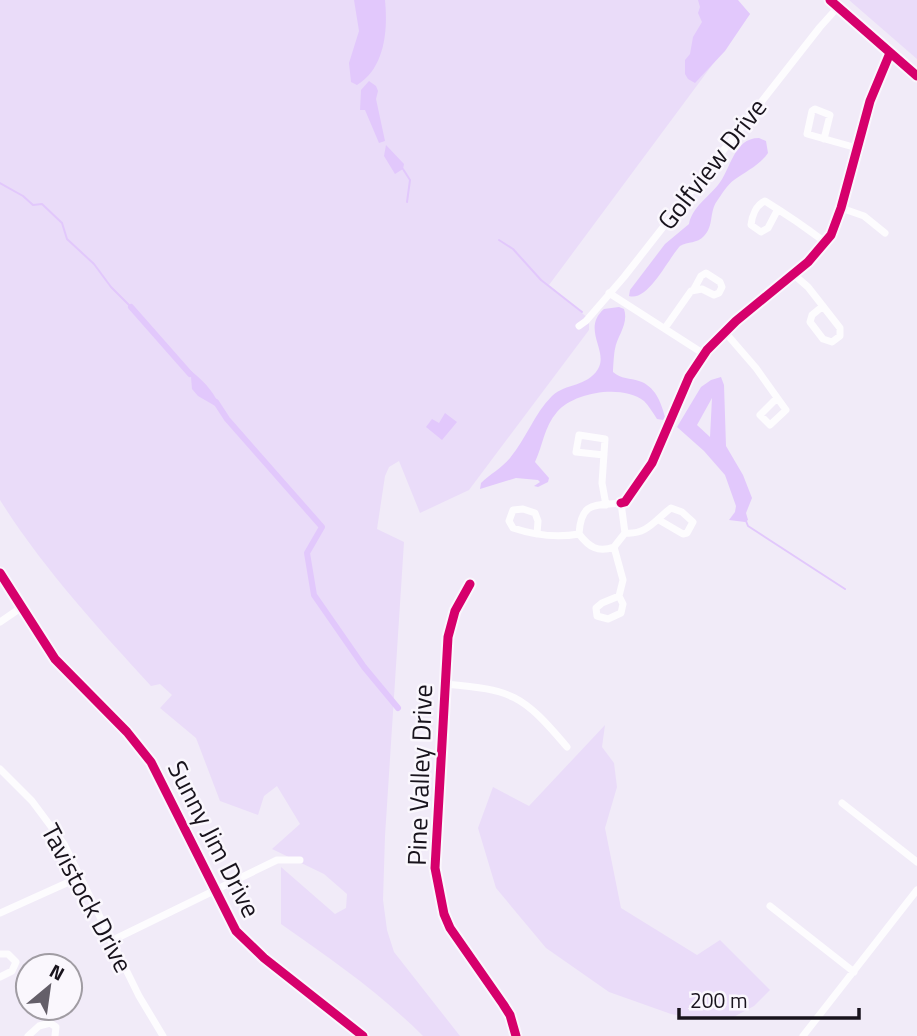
<svg xmlns="http://www.w3.org/2000/svg" width="917" height="1036" viewBox="0 0 917 1036" font-family="'Titillium Web',sans-serif">
<rect width="100%" height="100%" fill="#f1ebf8"/>
<path fill="#eadcf9" d="M0,0H736L750,14L549,285L589,319V330L469,490L420,513L399,461L389,467L385,476L377,529L404,542L385,836L383,900L387,930L394,952L460,1036H423C380,993 331,959 281,924V867L335,914L346,908L347,894L324,874L272,849L300,824L277,786L264,796L258,815L220,801L196,738L160,708L172,695L160,684L151,686C98,628 42,567 0,500Z
M849,0H917V59Z
M605,725L602,747L614,763L617,787L605,828L621,908L697,955L720,940L770,990L754,1006L728,1020L699,1019L671,1014L609,992L546,948L496,888L478,828L493,787L529,806Z"/>
<path fill="#e2c8fc" fill-rule="evenodd" d="M354,0H385C388,30 385,68 357,85L351,82L349,63L359,31Z
M698,0H738L750,14L725,51L695,83L688,79L685,74V60L690,54L693,37L702,22L698,13L700,7Z
M369,81L376,86L378,91L376,99L385,141L379,143L365,110H360L361,90Z
M759,138L766,141L768,153C760,165 745,172 734,180C727,185 722,194 717,201C709,212 714,226 704,236C697,244 688,241 680,246C668,259 648,302 629,296L630,290L665,244L689,224C692,208 708,197 718,185C731,170 733,138 759,138Z
M386,145L404,164L403,169L395,174L384,156Z
M619,307L624,309C629,324 617,336 615,349C614,352 613,369 613,372C621,379 630,378 639,381C655,386 661,402 665,417L663,420L657,419C653,413 649,406 644,401C622,384 574,392 557,412C544,427 543,445 535,462L549,478L548,482L538,487L534,486L540,482L538,480L516,478L480,489L481,483C490,474 502,468 510,458C526,439 534,414 552,396C566,383 587,387 598,369C609,351 581,329 604,309Z
M187,368C202,379 212,389 220,406L217,407L198,396L192,389L191,377L184,370Z
M721,377L724,385L726,446L743,475L752,498L746,513L748,520L745,522L729,520L735,512L736,506L725,475L704,451L677,427L701,387L711,380ZM712,398L710,437L697,425Z
M445,413L457,422L442,440L426,427L432,419L439,423Z"/>
<g fill="none" stroke-linecap="round" stroke-linejoin="round">
<path stroke="#e2c8fc" stroke-width="2" d="M403,169L410,180L407,202
M0,183L23,196L33,205L42,204L62,223L67,239L94,264L111,287L131,307
M499,240L513,249L541,280L582,312
M746,521L748,526L845,589"/>
<path stroke="#e2c8fc" stroke-width="6" d="M131,307L190,374
M216,402L227,419L322,527L307,553L314,595L364,667L398,708"/>
<path stroke="#fdfcfe" stroke-width="7" d="M824,139L830,115L815,109L812,111L807,134L857,148
M841,208L864,216L885,233
M778,209L768,228L761,232L751,225C752,216 756,205 765,201C786,214 805,227 825,242
M793,274L808,287L840,328V336L832,342L823,339L810,322L812,315L823,306
M609,293L704,354
M579,326L586,321L624,277L820,27L838,7
M665,328L691,291L702,289L714,295L719,293L722,287L720,282L706,273L701,276L694,289
M724,331L756,368L786,410L770,425L760,415L777,398
M604,455L576,452L579,435L605,439L602,483L606,505
M621,503L625,502L652,463L689,377L707,350L736,321L808,262L831,235L841,208L870,101L890,53
M621,503L625,533
M625,533C647,535 655,520 671,508L682,512L693,522L687,533L683,534L659,520
M537,534L538,521L535,513L523,509L513,510L509,521L513,528C534,535 557,538 579,534C589,547 598,553 614,547L625,533
M579,534C581,500 596,506 621,503
M614,547L623,580L619,596
M0,573L55,659L127,732L151,762L236,931L264,958L363,1036
M470,584L455,611L448,637L435,868L444,914L450,928L503,1004L510,1015L516,1036
M619,596L623,604L621,613L608,619L597,616L596,608L602,603Z
M0,622L22,607
M445,684C513,690 522,694 567,747
M0,769L32,801L64,844L139,996L163,1036
M842,803L917,862
M770,906L854,972
M0,913L80,877
M111,941L277,860H300
M0,954H8L16,962L12,971L0,977
M28,1036L39,1026L50,1023L56,1027L55,1036
M803,1036L917,890"/>
<path stroke="#d3d1d3" stroke-width="10" d="M830,0L917,76"/>
<g stroke="#faf7fd" stroke-width="13">
<path id="cycleway" d="M830,0L917,76
M621,503L625,502L652,463L689,377L707,350L736,321L808,262L831,235L841,208L870,101L890,53
M0,573L55,659L127,732L151,762L236,931L264,958L363,1036
M470,584L455,611L448,637L435,868L444,914L450,928L503,1004L510,1015L516,1036"/>
</g>
<use href="#cycleway" stroke="#d6006c" stroke-width="9"/>
</g>
<g text-anchor="middle" stroke-width="5" stroke-linejoin="round" paint-order="stroke">
<g font-size="26" fill="#18131c" stroke="#faf7fd">
<text transform="translate(712 164) rotate(-52)" y="9">Golfview Drive</text>
<text transform="translate(420 775) rotate(-88)" y="9">Pine Valley Drive</text>
<text transform="translate(214 839) rotate(63)" y="9">Sunny Jim Drive</text>
<text transform="translate(87 898) rotate(62)" y="9">Tavistock Drive</text>
</g>
</g>
<g transform="translate(49 987) rotate(29)"><circle r="33" fill="#faf7fd" stroke="#a09ca3" stroke-width="2"/>
<path d="M0-5L12 26L0 18L-12 26Z" fill="#645f69"/>
<text y="-10" font-size="19" font-weight="bold" text-anchor="middle" fill="#18131c">N</text>
</g>
<path d="M679 1008v10h180v-10" fill="none" stroke="#18131c" stroke-width="3.5"/>
<text x="690" y="1008" font-size="21" fill="#18131c" stroke="#faf7fd" stroke-width="5" paint-order="stroke">200 m</text>
</svg>
